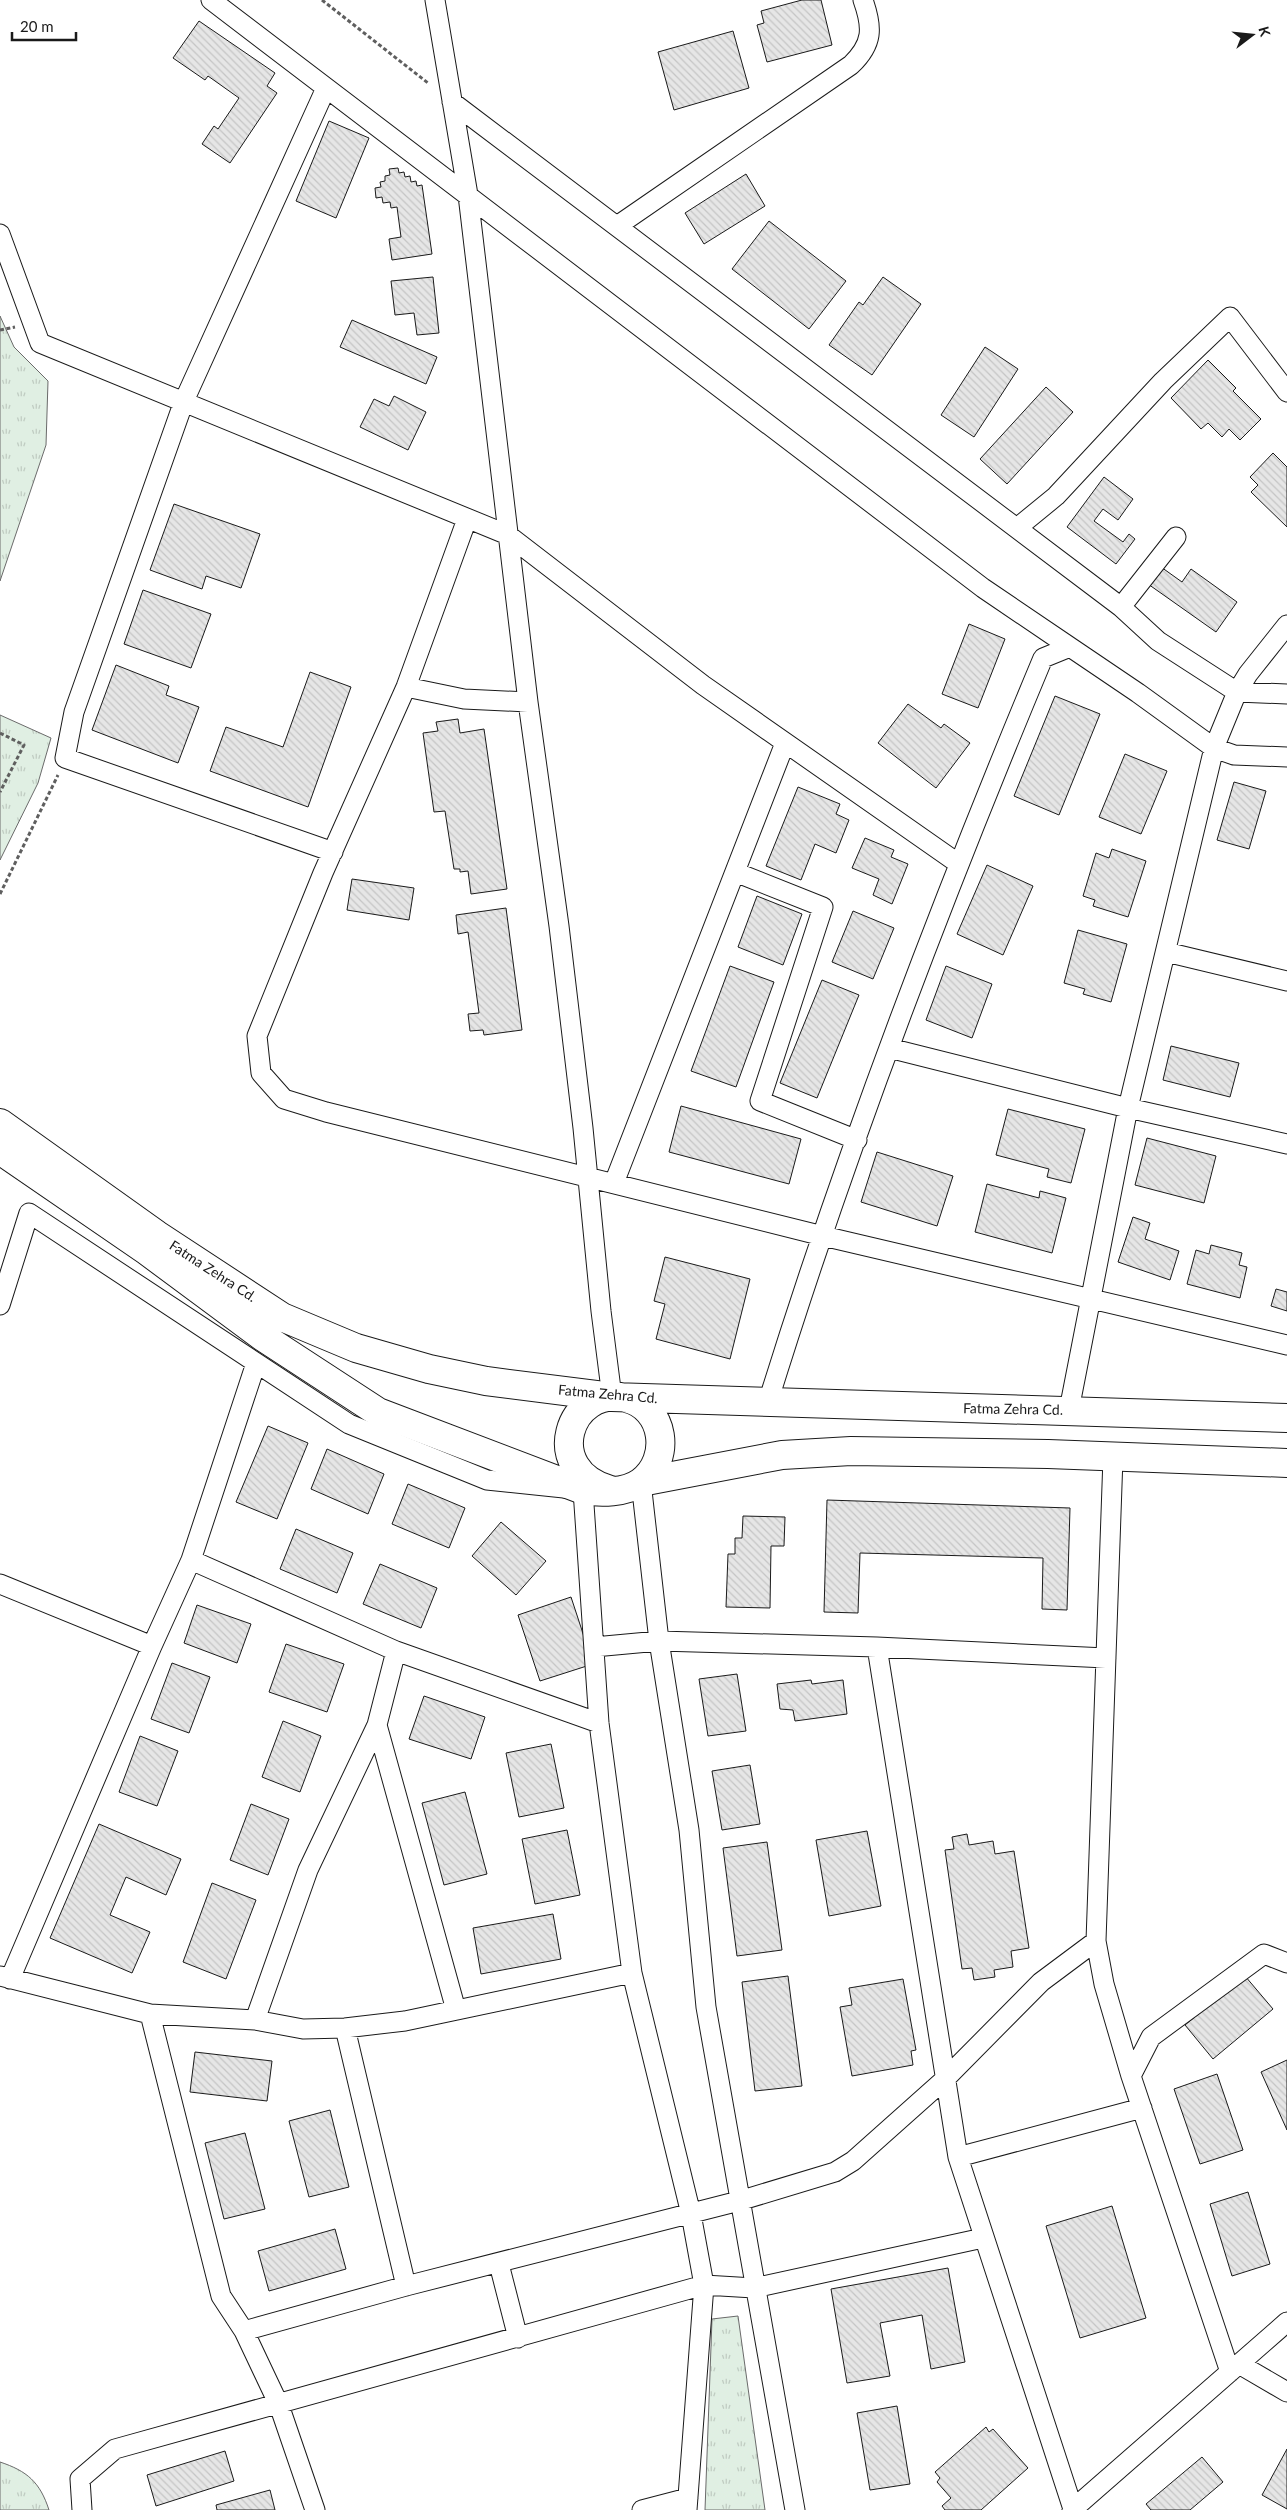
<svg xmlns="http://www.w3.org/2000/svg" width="1287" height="2510" viewBox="0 0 1287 2510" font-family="Lato,sans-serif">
<defs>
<pattern id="park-tufts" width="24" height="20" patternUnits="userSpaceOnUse" patternTransform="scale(1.25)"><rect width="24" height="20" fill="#e0efe3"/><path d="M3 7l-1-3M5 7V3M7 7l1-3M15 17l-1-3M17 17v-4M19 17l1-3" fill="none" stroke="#c0ccc2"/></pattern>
<pattern id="building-back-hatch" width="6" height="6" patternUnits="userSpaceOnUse" patternTransform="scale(1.25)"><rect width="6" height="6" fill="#e6e6e6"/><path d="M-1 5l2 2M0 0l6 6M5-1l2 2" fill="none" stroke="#c5c5c5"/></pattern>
</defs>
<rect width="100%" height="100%" fill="#fff"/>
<path fill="url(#park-tufts)" stroke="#6a6a6a" d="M0,316L14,347L48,381L46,445L0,581Z
M0,715L51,738L38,783L0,860Z
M738,2316L765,2510H705L712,2319Z
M0,2462C27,2471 40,2482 49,2510H0Z"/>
<path fill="url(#building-back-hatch)" stroke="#1a1a1a" d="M802,0H821L832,45L767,62L757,25L764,23L761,11Z
M199,21L275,73L267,86L277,93L230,163L202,144L214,126L218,129L239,98L208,76L205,80L173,58Z
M733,31L749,88L674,110L658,52Z
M329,121L369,138L336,218L296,201Z
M398,168L399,173L404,172L405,177L410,176L411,182L416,181L417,186L422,185L432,254L392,260L389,239L401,237L397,207L391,208L390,202L383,203L382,197L376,198L375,188L381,187L380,182L385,181V176L390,175L389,169Z
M746,174L765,206L704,244L685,213Z
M769,221L846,281L809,329L732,269Z
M433,277L439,333L417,335L414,313L395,315L391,281Z
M883,277L921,304L872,375L829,345L859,302L863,305Z
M352,320L437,357L426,384L340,347Z
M985,347L1018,369L974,437L941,415Z
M1208,360L1236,388L1233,391L1261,419L1240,440L1229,429L1222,437L1208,423L1201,429L1171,398Z
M1046,387L1073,412L1007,484L980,459Z
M394,396L426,412L408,450L360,427L374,399L389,406Z
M1273,453L1287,467V527L1251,492L1258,485L1250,477Z
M1104,477L1133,499L1118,520L1103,509L1094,521L1123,542L1129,534L1135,539L1116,564L1067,527Z
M174,504L260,534L241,588L206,576L202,589L150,570Z
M1161,567L1182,582L1191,569L1237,602L1216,632L1148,584Z
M143,590L211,614L191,668L124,644Z
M969,624L1005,639L978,708L942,694Z
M116,665L169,686L166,695L199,707L178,763L92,730Z
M310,672L351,687L308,807L210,771L226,727L283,747Z
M1055,696L1100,714L1059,815L1014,796Z
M908,704L941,728L944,724L970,743L936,788L878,743Z
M458,719L460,733L484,729L507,889L471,894L468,871L460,872V869H454L445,811L434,812L423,733L438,731L436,722Z
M1125,754L1167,771L1141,834L1099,817Z
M1234,782L1266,791L1249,849L1217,840Z
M798,787L840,804L836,814L849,820L836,853L815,844L801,880L766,866Z
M865,838L894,850L891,857L908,864L892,904L873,895L879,879L852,868Z
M1112,849L1146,861L1128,917L1093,906L1095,900L1083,896L1096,853L1109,858Z
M987,865L1033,886L1003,955L957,934Z
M352,879L414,888L409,920L347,910Z
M757,896L802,914L783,965L738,947Z
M506,908L522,1030L484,1035L483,1030L470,1031L468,1014L479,1013L468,932L458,934L456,915Z
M853,911L894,928L873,979L832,962Z
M1078,930L1127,944L1111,1002L1083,994L1085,989L1064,983Z
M730,966L774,982L736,1087L691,1071Z
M946,966L992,984L972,1038L926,1020Z
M822,980L859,995L817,1098L780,1083Z
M1171,1046L1239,1063L1230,1097L1163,1080Z
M681,1106L801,1139L789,1184L669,1152Z
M1008,1109L1085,1129L1071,1183L1047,1177L1049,1169L996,1155Z
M1147,1138L1216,1156L1204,1203L1135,1185Z
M877,1152L953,1176L937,1226L861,1202Z
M987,1184L1039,1198L1040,1191L1066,1198L1052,1253L975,1232Z
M1133,1217L1150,1223L1145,1239L1179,1251L1170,1280L1118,1262Z
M1211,1245L1242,1253L1239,1265L1247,1267L1240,1298L1187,1284L1196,1250L1209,1254Z
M665,1257L750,1279L730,1359L656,1339L665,1304L654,1301Z
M1276,1289L1287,1292V1311L1271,1306Z
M268,1426L308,1443L277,1519L236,1502Z
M327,1449L384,1474L368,1514L311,1489Z
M408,1484L465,1508L449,1548L392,1524Z
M827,1500L1070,1508L1067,1610L1042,1609L1043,1558L860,1553L858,1613L824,1612Z
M743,1516L785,1517L784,1546H771L770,1608L726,1607L728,1554H735V1538H742Z
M501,1522L546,1561L516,1595L472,1556Z
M296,1529L353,1553L337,1593L280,1569Z
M380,1564L437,1588L421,1628L363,1604Z
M571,1597L593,1664L540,1681L518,1615Z
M197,1605L251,1624L237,1663L184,1643Z
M286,1644L344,1664L327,1712L269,1692Z
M172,1663L210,1677L189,1733L151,1719Z
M737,1674L746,1731L708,1736L699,1679Z
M811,1680L812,1684L843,1680L847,1714L795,1721L793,1710L780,1709L777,1684Z
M424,1696L485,1717L471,1759L409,1739Z
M283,1721L321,1736L300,1792L262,1777Z
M140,1736L178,1751L157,1806L119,1792Z
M551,1744L564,1808L519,1817L506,1753Z
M750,1765L760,1824L722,1830L712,1771Z
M465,1792L487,1874L444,1885L422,1803Z
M251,1804L289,1819L268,1875L230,1860Z
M99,1824L181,1859L166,1895L126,1877L110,1915L150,1932L132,1973L50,1938Z
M567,1830L580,1895L535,1904L522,1839Z
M867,1831L881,1906L829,1916L816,1840Z
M967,1834L969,1845L993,1841L995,1854L1014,1851L1029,1948L1011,1951L1013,1967L994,1970L995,1977L974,1980L972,1968L962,1969L945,1850L954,1849L952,1837Z
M767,1842L782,1950L737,1956L723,1848Z
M212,1883L256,1900L226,1979L183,1962Z
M553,1914L561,1959L481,1974L473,1928Z
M788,1976L802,2086L755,2091L742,1982Z
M1245,1976L1273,2009L1213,2059L1185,2025Z
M903,1979L916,2050L911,2051L913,2065L852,2076L840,2007L852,2005L849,1988Z
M195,2052L272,2061L267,2101L190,2092Z
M1287,2060V2130L1261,2072Z
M1217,2074L1243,2150L1200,2164L1174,2089Z
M330,2110L349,2187L309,2197L289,2121Z
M245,2133L265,2209L224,2219L205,2143Z
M1248,2192L1270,2264L1232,2276L1210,2204Z
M1112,2206L1146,2318L1080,2338L1046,2226Z
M335,2229L346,2269L269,2291L258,2251Z
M948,2268L965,2362L931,2369L922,2315L880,2323L890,2376L847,2383L831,2289Z
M897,2406L910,2484L870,2490L857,2413Z
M986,2427L989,2432L993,2429L1028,2468L981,2510H945L942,2506L951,2498L937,2482L940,2478L935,2472Z
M1287,2449V2509L1262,2495Z
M225,2451L234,2481L156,2506L147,2475Z
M1202,2457L1223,2482L1190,2510H1151L1146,2504Z
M270,2490L275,2510H217L216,2505Z"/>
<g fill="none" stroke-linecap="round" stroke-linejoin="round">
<g stroke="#1a1a1a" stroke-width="21">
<path id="minor" d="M211,0L983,588L1070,647
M435,0L468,195L528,702L559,926L583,1128L601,1311L612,1397
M326,88L184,401L74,712L65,758L333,852
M452,102L1121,607
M617,226L851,65C873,44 873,28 863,0
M0,234L40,343L508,535L703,685L959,864
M467,519L406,687L323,873L257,1036L261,1073L284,1099L326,1112L823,1236L1287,1345
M1017,528L1056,496L1163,381L1230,317L1287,392
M1176,537L1121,607L1158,641L1237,692L1287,694
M406,687L464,699L528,702
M735,872L823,907L760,1101L857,1140
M1166,952L1287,981
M889,1048L1128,1108L1287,1144
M614,1183L785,743
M0,1305L29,1213L349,1424L487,1480L583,1490L599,1723L632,1973L691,2214L704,2285L687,2510
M768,1402C846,1150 941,902 1043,658L1070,647L1138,693L1214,748L1234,755L1287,757
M1069,1410L1128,1108L1214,748L1237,692L1248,674L1287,625
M1113,1457L1096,1941L1104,1984L1131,2076
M641,1482L659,1641L689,1830L706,2007L795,2510
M191,1560L396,1651L599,1723
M0,1584L152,1646
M594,1647L659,1641L877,1647L1106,1658
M877,1647L958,2157L1073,2509
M377,1725L456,2010
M0,1976L150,2014L255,2020L303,2029L345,2028L405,2021L632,1973
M10,1979L152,1646L191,1560L256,1363
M150,2014L221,2296L244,2331L279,2405L315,2510
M255,2020L308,1870L377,1725L396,1651
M345,2028L406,2286
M958,2157L1142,2108
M499,2264L518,2338
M244,2331L406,2286L739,2201L835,2172L853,2161L945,2079L1041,1982L1096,1941
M1239,2364L1287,2392
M1230,2372L1131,2076L1151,2037L1264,1954L1287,1963
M82,2510L80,2479L115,2449L704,2285L754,2288L983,2238
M642,2510L688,2498
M1072,2510L1287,2322"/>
</g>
<g stroke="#1a1a1a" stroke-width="30">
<path id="secondary" d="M0,1123L157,1235L282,1317L356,1348L429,1369L486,1381L612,1397L1287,1418
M0,1150L147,1251L263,1337L378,1412L583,1490C600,1493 626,1493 641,1482C672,1459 665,1407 626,1398C569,1385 540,1470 610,1490
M641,1482L782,1455L851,1451L1048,1454L1287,1463"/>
</g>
<path stroke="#5f5f5f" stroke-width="3" stroke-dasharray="4 2.5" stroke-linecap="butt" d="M322,0L428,83
M0,330L15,327
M0,733L24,745L0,792
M0,894L58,775"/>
<use href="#minor" stroke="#fff" stroke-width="19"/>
<use href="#secondary" stroke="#fff" stroke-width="28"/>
</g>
<g text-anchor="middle" stroke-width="4" stroke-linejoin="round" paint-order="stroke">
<g font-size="14" fill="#1a1a1a" stroke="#fff">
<text transform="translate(213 1271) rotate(33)" y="5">Fatma Zehra Cd.</text>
<text transform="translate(608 1394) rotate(5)" y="5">Fatma Zehra Cd.</text>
<text transform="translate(1013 1409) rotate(1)" y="5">Fatma Zehra Cd.</text>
</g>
</g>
<g transform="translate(1252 35) rotate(74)" stroke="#ffffff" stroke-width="4" paint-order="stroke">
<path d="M0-4L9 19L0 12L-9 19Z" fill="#1a1a1a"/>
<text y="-8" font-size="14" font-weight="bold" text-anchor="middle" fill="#1a1a1a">K</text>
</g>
<path d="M12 32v8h64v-8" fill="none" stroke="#1a1a1a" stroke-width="2.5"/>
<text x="20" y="32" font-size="15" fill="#1a1a1a" stroke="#ffffff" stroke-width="4" paint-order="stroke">20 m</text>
</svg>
